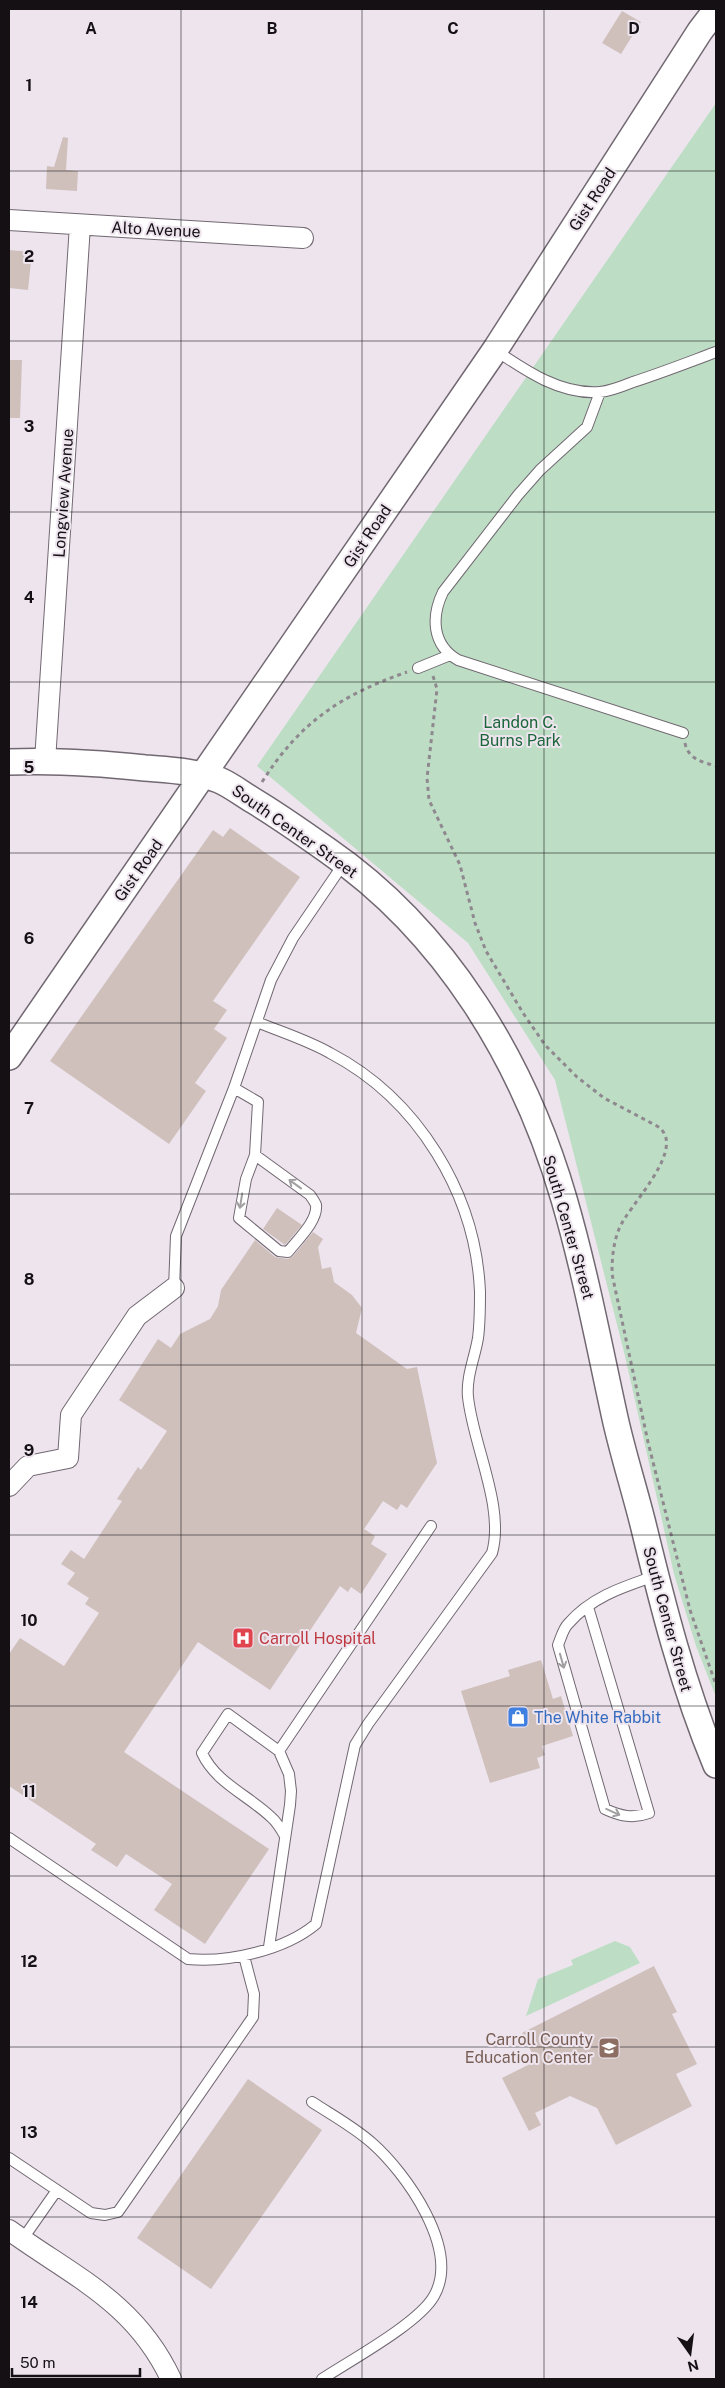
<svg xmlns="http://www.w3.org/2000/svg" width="725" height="2388" viewBox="0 0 725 2388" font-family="'Public Sans',sans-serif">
<rect width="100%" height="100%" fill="#eee4ee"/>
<path fill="#bddec5" d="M716,103V1697L696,1646L674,1574L625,1356L555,1080L468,943L257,766Z
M615,1941L630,1947L640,1963L526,2016L538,1979L573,1965L571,1960Z"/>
<path fill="#cfc0bc" d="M622,11L641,22L621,54L602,43Z
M63,137L68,138L66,170L78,171L77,191L46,189L47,166L54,167Z
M9,250L32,252L28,290L9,288Z
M9,360H22L20,418H9Z
M230,828L300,877L213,1001L227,1010L214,1029L227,1038L195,1083L206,1091L169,1144L50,1061L213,830L223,837Z
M277,1208L302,1225L285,1245L263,1229Z
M313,1232L323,1239L318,1247L322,1269L331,1267L334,1282L352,1295L362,1308L356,1333L407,1369L417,1367L437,1463L407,1508L401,1504L397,1510L383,1501L364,1529L375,1536L371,1544L387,1554L361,1594L351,1587L348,1592L340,1586L270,1690L198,1642L124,1752L269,1849L205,1944L154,1910L172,1884L126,1854L117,1867L91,1850L96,1844L9,1786V1654L20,1638L64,1666L99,1613L85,1604L89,1598L67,1584L75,1573L61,1564L71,1550L84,1559L122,1501L117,1499L138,1467L141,1470L167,1431L119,1400L158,1339L171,1348L180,1334L210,1319L218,1306L221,1290L255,1240L275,1257L288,1259L293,1256Z
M541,1660L553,1699L561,1696L573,1736L542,1746L545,1755L537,1758L540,1768L490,1783L461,1691L510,1676L508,1670Z
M654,1966L677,2012L672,2014L697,2064L676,2074L692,2106L616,2145L597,2108L570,2096L535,2113L541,2125L529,2131L502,2078L536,2061L522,2033Z
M248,2079L322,2130L211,2289L137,2238Z"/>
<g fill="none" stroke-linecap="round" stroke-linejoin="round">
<g stroke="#716871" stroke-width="12">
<path id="service" d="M495,350C526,371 561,395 600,392C611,391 623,386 633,382C661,373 689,362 716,352
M600,392L587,427L540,470L518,495L443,592C431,617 432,645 458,660L683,733
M418,668L450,655
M234,1088L258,1102L255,1155L246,1179L239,1218L279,1251L288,1252C297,1240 318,1221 316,1205C315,1202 312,1198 310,1195L255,1155
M174,1288L176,1236L234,1088L271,980L293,938L344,863
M588,1607L649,1813C633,1819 620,1816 605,1809L558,1645C561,1638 563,1629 568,1624C591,1597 623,1587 655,1576
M279,1751L431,1526
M9,1838L188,1959C228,1963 285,1950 316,1924L355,1745L368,1724L492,1553C505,1507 473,1445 468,1397C466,1377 475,1357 478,1338C480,1323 480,1307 480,1292C476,1194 418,1099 330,1053C307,1040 281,1032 257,1022
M269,1947L290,1805L291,1791L289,1774L279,1751L228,1714L202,1753C216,1783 248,1795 271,1817C277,1822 281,1829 285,1836
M312,2102C332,2115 354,2127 372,2143C405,2172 461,2249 434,2296C419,2323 351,2360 322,2379
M9,2158L91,2213L105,2215L118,2212L253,2017L254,1994L244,1956
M22,2240L57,2190"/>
</g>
<g stroke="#716871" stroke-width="22">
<path id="minor" d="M9,220L303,238
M45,761L80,225
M9,1486L28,1466L68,1458L71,1415L137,1316L174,1288
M9,2230C74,2277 135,2302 171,2379"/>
</g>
<g stroke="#716871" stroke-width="28">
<path id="tertiary" d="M9,762C54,760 99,763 145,768C169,770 196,771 219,780C231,785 242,794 254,801C279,816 303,833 327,850C446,932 524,1062 564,1199C585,1271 599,1345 615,1418C623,1454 634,1488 643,1524C663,1606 683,1686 716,1765
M9,1057L495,350L700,31L716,10"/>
</g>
<path stroke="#8f888f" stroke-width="3" stroke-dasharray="4 4" stroke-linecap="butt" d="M433,676L437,689L427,778L429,800L460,865L475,923L486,951L523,1013L545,1045L577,1077L604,1098L657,1126C690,1147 627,1207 619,1229C613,1244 612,1259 612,1274L648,1442L690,1610L716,1685
M685,743C688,759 702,762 716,766
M262,782C300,722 341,695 407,672"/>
<use href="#service" stroke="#fff" stroke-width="10"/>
<use href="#minor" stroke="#fff" stroke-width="20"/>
<use href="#tertiary" stroke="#fff" stroke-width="25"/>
</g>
<defs><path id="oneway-shaft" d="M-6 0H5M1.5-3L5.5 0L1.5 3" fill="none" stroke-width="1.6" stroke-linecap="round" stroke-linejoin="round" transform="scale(1.25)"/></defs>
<g stroke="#a19fa1">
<use href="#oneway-shaft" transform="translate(295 1184) rotate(-144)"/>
<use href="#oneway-shaft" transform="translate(241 1201) rotate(99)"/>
<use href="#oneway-shaft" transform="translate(562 1661) rotate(74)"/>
<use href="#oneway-shaft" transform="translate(613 1812) rotate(24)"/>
</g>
<path fill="none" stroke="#141014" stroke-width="1" stroke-opacity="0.55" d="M181,9V2379M362,9V2379M544,9V2379M9,171H716M9,341H716M9,512H716M9,682H716M9,853H716M9,1023H716M9,1194H716M9,1365H716M9,1535H716M9,1706H716M9,1876H716M9,2047H716M9,2217H716"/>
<defs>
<g id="hospital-square" transform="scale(1.125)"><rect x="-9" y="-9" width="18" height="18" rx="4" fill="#e0444e" stroke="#eee4ee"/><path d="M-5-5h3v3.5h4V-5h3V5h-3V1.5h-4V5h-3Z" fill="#fff"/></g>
<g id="shop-square" transform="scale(1.125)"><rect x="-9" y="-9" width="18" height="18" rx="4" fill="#3f7fe0" stroke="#eee4ee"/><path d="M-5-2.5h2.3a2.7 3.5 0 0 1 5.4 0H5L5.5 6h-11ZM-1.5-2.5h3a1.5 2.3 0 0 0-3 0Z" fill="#fff"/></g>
<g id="school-square" transform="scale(1.125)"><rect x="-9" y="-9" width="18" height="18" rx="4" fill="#8d6e63" stroke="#eee4ee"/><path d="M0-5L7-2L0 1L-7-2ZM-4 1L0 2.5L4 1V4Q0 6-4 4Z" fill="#fff"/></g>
</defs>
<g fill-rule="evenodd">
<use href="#hospital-square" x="243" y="1638"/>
<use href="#shop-square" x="518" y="1717"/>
<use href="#school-square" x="609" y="2048"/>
</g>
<g text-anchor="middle" stroke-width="4" stroke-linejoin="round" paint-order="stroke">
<g font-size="16" fill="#141014" stroke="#eee4ee">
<text transform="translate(592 199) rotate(-57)" y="6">Gist Road</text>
<text transform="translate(156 229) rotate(3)" y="6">Alto Avenue</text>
<text transform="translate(63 493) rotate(-86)" y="6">Longview Avenue</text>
<text transform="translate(367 536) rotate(-56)" y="6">Gist Road</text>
<text transform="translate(295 831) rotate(35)" y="6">South Center Street</text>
<text transform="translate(138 870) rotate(-55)" y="6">Gist Road</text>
<text transform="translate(569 1227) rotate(74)" y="6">South Center Street</text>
<text transform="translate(668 1619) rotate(75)" y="6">South Center Street</text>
</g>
<g font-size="16" fill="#1b663a" stroke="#eee4ee">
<text x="520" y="728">Landon C.<tspan x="520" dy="18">Burns Park</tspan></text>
</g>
<g font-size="16" fill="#be3a42" stroke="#eee4ee" text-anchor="start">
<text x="259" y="1644">Carroll Hospital</text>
</g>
<g font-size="16" fill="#366cbe" stroke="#eee4ee" text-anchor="start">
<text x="534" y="1723">The White Rabbit</text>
</g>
<g font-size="16" fill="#785e54" stroke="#eee4ee" text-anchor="end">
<text x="593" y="2045">Carroll County<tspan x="593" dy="18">Education Center</tspan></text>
</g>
</g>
<g font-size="16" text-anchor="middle" font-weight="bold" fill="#141014" stroke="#eee4ee" stroke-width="4" stroke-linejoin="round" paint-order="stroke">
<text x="91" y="34">A</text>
<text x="272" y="34">B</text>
<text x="453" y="34">C</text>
<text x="634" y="34">D</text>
<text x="29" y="91">1</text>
<text x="29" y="262">2</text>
<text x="29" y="432">3</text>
<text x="29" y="603">4</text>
<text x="29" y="773">5</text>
<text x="29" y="944">6</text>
<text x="29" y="1114">7</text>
<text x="29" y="1285">8</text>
<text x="29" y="1456">9</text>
<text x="29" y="1626">10</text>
<text x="29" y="1797">11</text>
<text x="29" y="1967">12</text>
<text x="29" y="2138">13</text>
<text x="29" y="2308">14</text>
</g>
<rect width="725" height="2388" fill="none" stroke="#141014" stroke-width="20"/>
<g transform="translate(690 2353) rotate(166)" stroke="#eee4ee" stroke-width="4" paint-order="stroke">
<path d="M0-4L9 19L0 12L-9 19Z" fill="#141014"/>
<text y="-8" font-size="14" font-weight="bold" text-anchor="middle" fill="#141014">N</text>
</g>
<path d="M12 2368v8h128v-8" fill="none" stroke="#141014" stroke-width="2.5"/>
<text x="20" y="2368" font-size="15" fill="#141014" stroke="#eee4ee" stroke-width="4" paint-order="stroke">50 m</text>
</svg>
